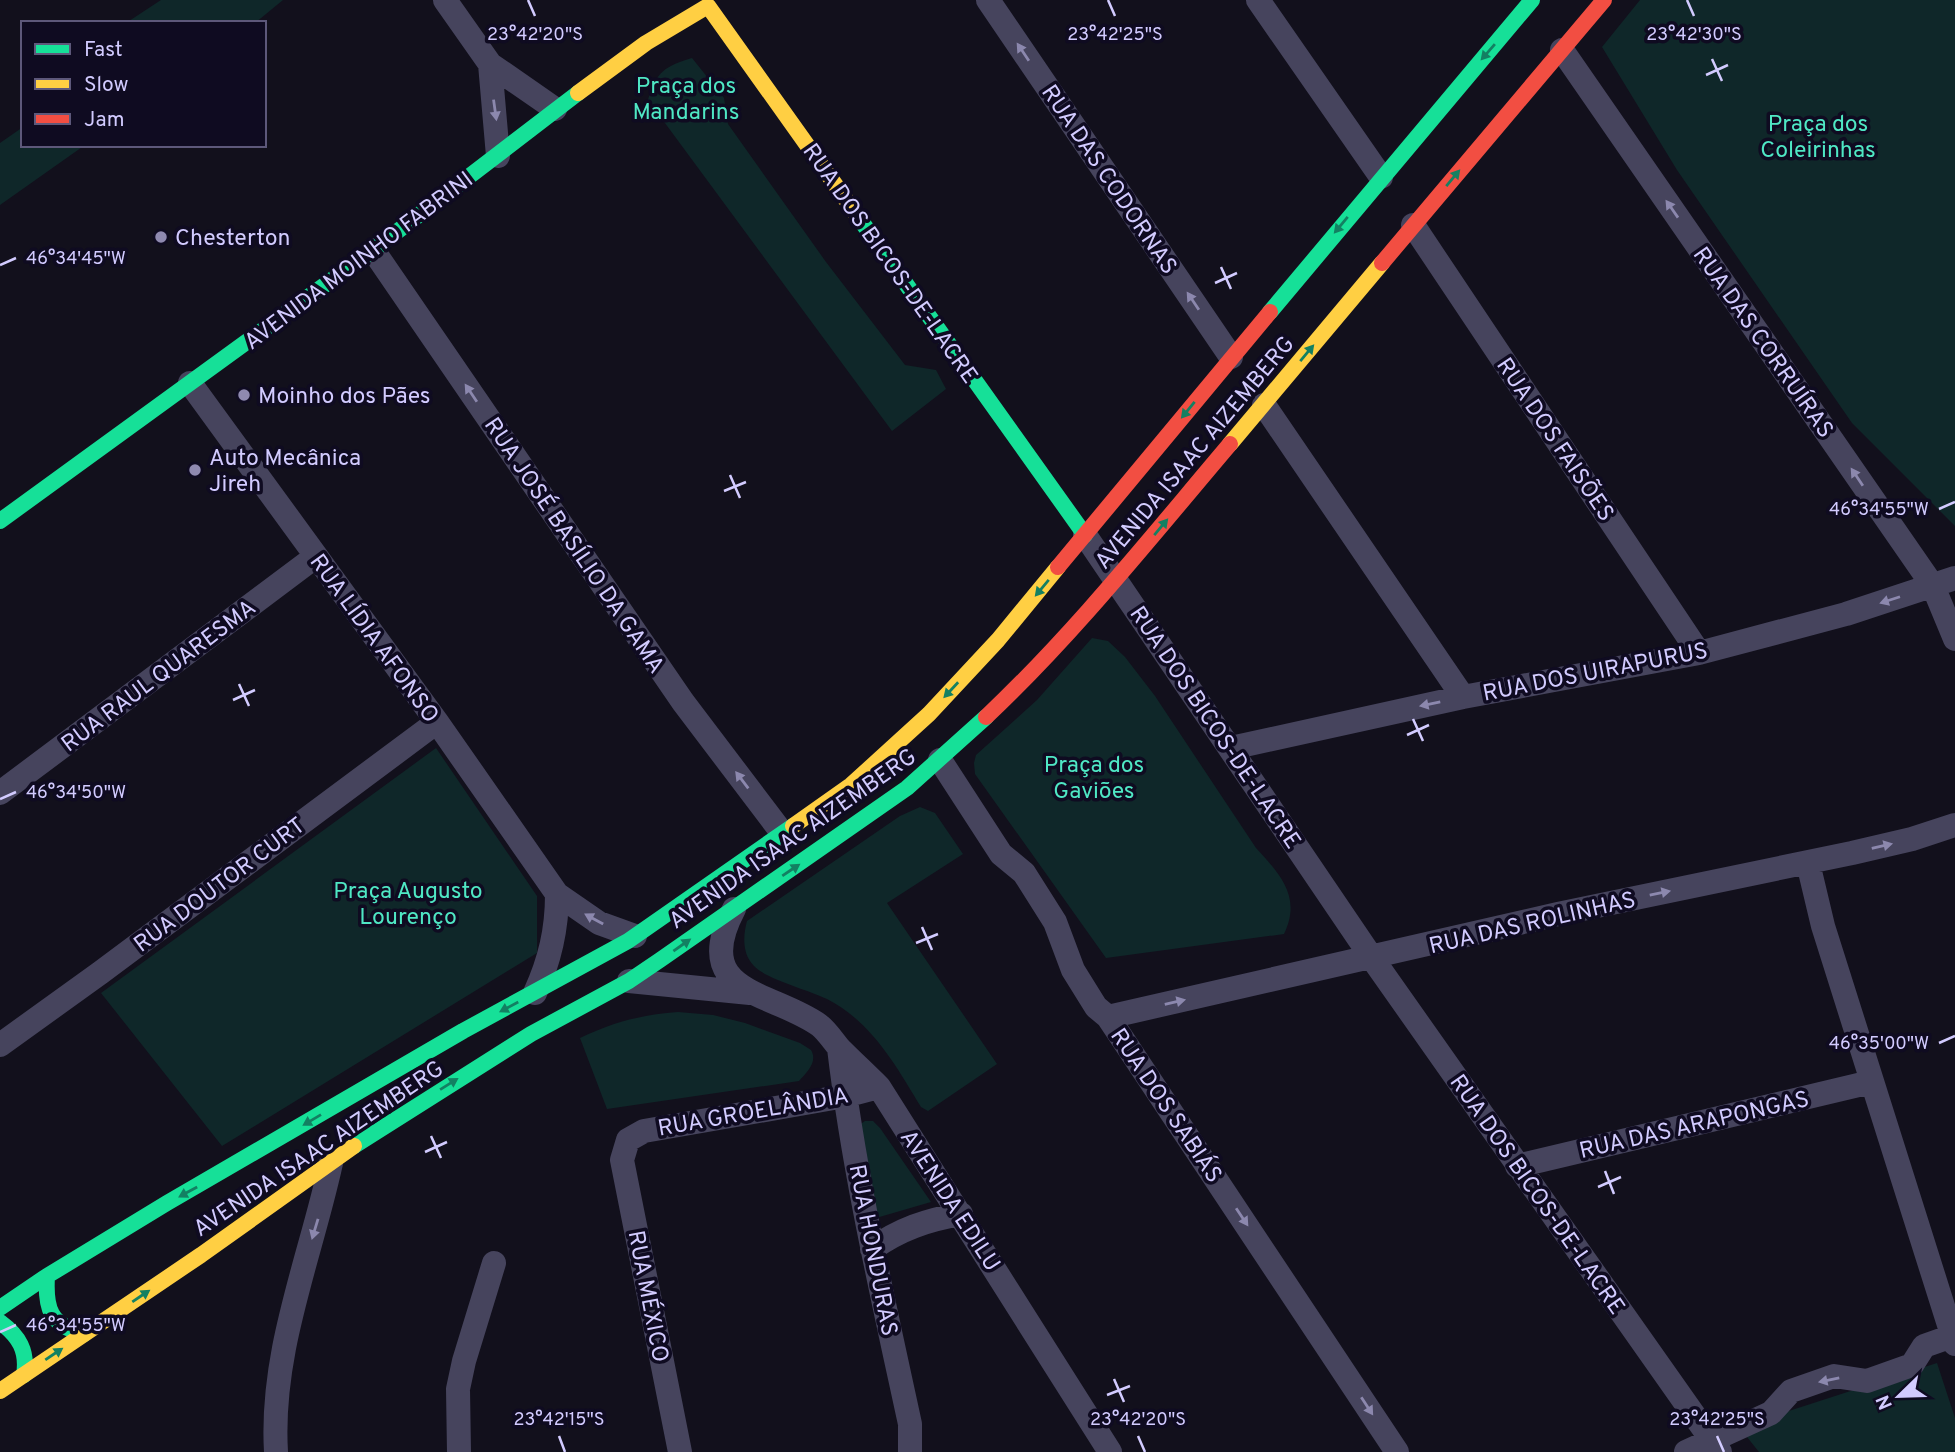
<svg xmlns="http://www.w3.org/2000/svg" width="1955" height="1452" viewBox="0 0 1955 1452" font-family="Overpass,sans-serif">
<rect width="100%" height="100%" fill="#12101c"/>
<path fill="#0f2729" d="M161,0H283L255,23H126Z
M1640,0H1955V526L1852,423L1677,170L1602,47Z
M692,58L724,98L728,124L826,262L905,365L936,370L946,389L892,431L648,100C656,72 665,66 692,58Z
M23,127V145H85L0,205V143Z
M1092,638L1108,641L1125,657L1155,696L1256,848C1280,874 1302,897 1284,934L1106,958L975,774L974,763L976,755L1037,700Z
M436,748L537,896V953L222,1146L101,993Z
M920,807L935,813L963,854L887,903L997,1064L928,1111L921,1107C896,1066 872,1022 827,999C809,990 766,979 754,966C742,954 743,936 747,921L900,816Z
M678,1012L713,1015L745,1023L800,1043L811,1050C818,1062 807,1072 799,1081L607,1109L580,1038C614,1022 640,1015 678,1012Z
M865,1121H873L880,1128L931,1202L876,1218L859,1125Z
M1937,1363L1955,1418V1452H1759L1739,1427Z"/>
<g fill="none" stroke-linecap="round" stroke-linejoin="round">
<path stroke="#46445d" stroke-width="24" d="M445,0L490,64L555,109
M988,0L1231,357
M1258,0L1381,177
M1562,50L1933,586L1955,639
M490,64L498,156
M1413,225L1699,653
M373,250L683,702L783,834
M190,383L437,722L557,894L599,923L635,936
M1264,405L1463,697
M1085,535L1372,958L1720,1452
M1231,748L1463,697L1699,653L1846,614L1955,578
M940,760L1001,854L1024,873L1055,922L1073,970L1096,1007L1108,1017L1397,1452
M0,793L315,557
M1808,863L1823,926L1955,1344
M734,909C689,994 771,991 819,1025C827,1031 833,1041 840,1049C853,1062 866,1074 879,1087L1110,1452
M629,981L750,993
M535,993C550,960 557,930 557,894
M1108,1017L1558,914L1852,853L1912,839L1955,825
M0,1045L100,973L437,722
M839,1048C854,1174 883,1299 910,1424V1452
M1517,1166L1871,1082
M872,1249C900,1229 927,1220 961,1214
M276,1452C270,1352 310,1259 331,1163
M459,1452L458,1389L464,1361L494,1263
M680,1452L622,1160L628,1140L644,1131L845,1096L879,1087
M1686,1452L1771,1413L1791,1391L1834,1376L1867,1381L1912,1365L1924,1346L1955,1335"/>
<path stroke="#16e098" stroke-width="16" d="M859,218L1085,535
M1270,312L1532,0
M0,521L373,250L578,93
M354,1146L531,1034L629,981L660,960L907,788L986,717
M47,1276C45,1309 50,1325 84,1334
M0,1308L47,1276L167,1203L463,1031L628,941L793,826
M0,1322C19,1336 28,1351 24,1375"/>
<path stroke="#ffcf43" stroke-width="16" d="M578,93L646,43L708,6L859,218
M1230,444L1382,263
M793,826L851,785L929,714L998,640L1058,567
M0,1391L201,1255L354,1146"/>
<path stroke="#f24e42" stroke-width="16" d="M1382,263L1604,0
M1058,567L1270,312
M986,717C1075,633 1151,537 1230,444"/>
</g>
<defs><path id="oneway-solid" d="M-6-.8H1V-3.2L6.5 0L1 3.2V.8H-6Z" transform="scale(1.75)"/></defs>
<g fill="#8c88ae">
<use href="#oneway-solid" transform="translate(1023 52) rotate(-124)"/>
<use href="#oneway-solid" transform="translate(495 110) rotate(82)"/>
<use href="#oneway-solid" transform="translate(1672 209) rotate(-125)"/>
<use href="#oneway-solid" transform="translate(1193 301) rotate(-124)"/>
<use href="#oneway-solid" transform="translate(471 393) rotate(-124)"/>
<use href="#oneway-solid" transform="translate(1857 477) rotate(-124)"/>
<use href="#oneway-solid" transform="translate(1890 600) rotate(162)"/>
<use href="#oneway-solid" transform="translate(1430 704) rotate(168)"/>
<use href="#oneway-solid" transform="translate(742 780) rotate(-127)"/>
<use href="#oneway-solid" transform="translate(1882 846) rotate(-13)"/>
<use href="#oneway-solid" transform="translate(1660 893) rotate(-12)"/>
<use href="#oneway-solid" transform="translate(594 919) rotate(-151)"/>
<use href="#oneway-solid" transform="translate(1175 1002) rotate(-13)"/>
<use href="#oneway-solid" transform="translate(1242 1217) rotate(56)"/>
<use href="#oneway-solid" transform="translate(315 1229) rotate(107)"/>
<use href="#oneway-solid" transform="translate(1829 1380) rotate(168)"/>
<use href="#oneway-solid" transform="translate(1367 1406) rotate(57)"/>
</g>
<g fill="#138062">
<use href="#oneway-solid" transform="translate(1488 52) rotate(131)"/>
<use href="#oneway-solid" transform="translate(1453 178) rotate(-50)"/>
<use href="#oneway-solid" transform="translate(1341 225) rotate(130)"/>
<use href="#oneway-solid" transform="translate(1307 353) rotate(-50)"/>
<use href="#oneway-solid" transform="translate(1188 410) rotate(129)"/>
<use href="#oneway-solid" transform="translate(1161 527) rotate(-50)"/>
<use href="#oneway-solid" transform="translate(1042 588) rotate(130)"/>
<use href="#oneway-solid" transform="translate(951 690) rotate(133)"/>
<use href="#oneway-solid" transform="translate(791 870) rotate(-34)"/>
<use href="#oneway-solid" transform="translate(682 945) rotate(-35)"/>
<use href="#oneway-solid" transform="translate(509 1007) rotate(152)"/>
<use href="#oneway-solid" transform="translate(449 1084) rotate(-32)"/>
<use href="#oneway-solid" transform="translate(312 1120) rotate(149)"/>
<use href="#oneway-solid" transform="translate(188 1192) rotate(151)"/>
<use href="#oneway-solid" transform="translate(141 1296) rotate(-34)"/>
<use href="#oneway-solid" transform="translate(54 1354) rotate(-34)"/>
</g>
<path fill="none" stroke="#d2cbff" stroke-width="2.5" d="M528,0L535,16M1108,0L1115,16M1687,0L1694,16M1712,59L1722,81M1706,75L1728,65M0,265L16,258M1221,267L1231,289M1215,283L1237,273M730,475L740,498M724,491L746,482M1939,509L1955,502M239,684L249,706M233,700L255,690M1413,719L1423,741M1407,735L1429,725M0,799L16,792M922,927L932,950M916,943L938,934M1939,1043L1955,1036M431,1136L441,1158M425,1152L447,1142M1605,1171L1614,1194M1598,1187L1621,1177M0,1332L16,1325M1114,1379L1124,1402M1107,1395L1130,1386M559,1436L565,1452M1138,1436L1145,1452M1717,1436L1724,1452"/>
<g fill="#8f8ab0" stroke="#0f0b21" stroke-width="2.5">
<circle cx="161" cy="237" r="7"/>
<circle cx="244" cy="395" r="7"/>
<circle cx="195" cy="470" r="7"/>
</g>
<g text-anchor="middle" stroke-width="7" stroke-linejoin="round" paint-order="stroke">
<g font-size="23" fill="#4fe7c4" stroke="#0f0b21">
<text x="686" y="93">Praça dos<tspan x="686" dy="26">Mandarins</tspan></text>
<text x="1818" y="131">Praça dos<tspan x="1818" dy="26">Coleirinhas</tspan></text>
<text x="1094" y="772">Praça dos<tspan x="1094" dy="26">Gaviões</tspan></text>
<text x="408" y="898">Praça Augusto<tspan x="408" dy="26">Lourenço</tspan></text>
</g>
<g font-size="23" fill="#d2cbff" stroke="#0f0b21">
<text transform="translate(1110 179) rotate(56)" y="8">RUA DAS CODORNAS</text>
<text transform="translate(358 260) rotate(-37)" y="8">AVENIDA MOINHO FABRINI</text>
<text transform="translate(891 263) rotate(55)" y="8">RUA DOS BICOS-DE-LACRE</text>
<text transform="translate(1764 342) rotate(55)" y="8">RUA DAS CORRUÍRAS</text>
<text transform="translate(1556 439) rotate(56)" y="8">RUA DOS FAISÕES</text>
<text transform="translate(1194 452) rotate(-50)" y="8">AVENIDA ISAAC AIZEMBERG</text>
<text transform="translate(575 545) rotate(56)" y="8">RUA JOSÉ BASÍLIO DA GAMA</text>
<text transform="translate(375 638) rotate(54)" y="8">RUA LÍDIA AFONSO</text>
<text transform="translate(1595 671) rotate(-11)" y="8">RUA DOS UIRAPURUS</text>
<text transform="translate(158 675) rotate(-37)" y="8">RUA RAUL QUARESMA</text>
<text transform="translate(1216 727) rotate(56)" y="8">RUA DOS BICOS-DE-LACRE</text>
<text transform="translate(792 838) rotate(-35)" y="8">AVENIDA ISAAC AIZEMBERG</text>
<text transform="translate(219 884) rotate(-37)" y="8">RUA DOUTOR CURT</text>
<text transform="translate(1532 922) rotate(-13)" y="8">RUA DAS ROLINHAS</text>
<text transform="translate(1167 1105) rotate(56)" y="8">RUA DOS SABIÁS</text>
<text transform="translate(753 1111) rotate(-10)" y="8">RUA GROELÂNDIA</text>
<text transform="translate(1694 1124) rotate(-13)" y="8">RUA DAS ARAPONGAS</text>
<text transform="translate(318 1148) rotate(-34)" y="8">AVENIDA ISAAC AIZEMBERG</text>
<text transform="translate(1538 1194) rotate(55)" y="8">RUA DOS BICOS-DE-LACRE</text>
<text transform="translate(951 1200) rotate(57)" y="8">AVENIDA EDILU</text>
<text transform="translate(874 1250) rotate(79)" y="8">RUA HONDURAS</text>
<text transform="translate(649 1296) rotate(79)" y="8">RUA MÉXICO</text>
</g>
<g font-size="23" fill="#d2cbff" stroke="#0f0b21" text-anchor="start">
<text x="175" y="245">Chesterton</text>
<text x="258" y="403">Moinho dos Pães</text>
<text x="209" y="465">Auto Mecânica<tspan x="209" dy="26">Jireh</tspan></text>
</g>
</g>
<g font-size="18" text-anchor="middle" fill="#d2cbff" stroke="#0f0b21" stroke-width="7" stroke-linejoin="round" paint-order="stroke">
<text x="535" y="40">23°42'20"S</text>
<text x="1115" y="40">23°42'25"S</text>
<text x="1694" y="40">23°42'30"S</text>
<text x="76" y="264">46°34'45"W</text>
<text x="1879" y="515">46°34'55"W</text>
<text x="76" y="798">46°34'50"W</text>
<text x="1879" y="1049">46°35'00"W</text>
<text x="76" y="1331">46°34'55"W</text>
<text x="559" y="1425">23°42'15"S</text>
<text x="1138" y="1425">23°42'20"S</text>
<text x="1717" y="1425">23°42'25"S</text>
</g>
<rect x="21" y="21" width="245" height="126" fill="#0f0b21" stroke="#5d587a" stroke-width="2"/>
<rect x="35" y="44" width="35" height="10" fill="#16e098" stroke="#5d587a" stroke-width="2"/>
<text x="84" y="56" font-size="21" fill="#d2cbff">Fast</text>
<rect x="35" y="79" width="35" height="10" fill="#ffcf43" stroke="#5d587a" stroke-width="2"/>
<text x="84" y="91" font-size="21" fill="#d2cbff">Slow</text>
<rect x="35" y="114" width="35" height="10" fill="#f24e42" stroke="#5d587a" stroke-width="2"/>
<text x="84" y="126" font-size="21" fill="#d2cbff">Jam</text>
<g transform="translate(1899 1396) rotate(247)" stroke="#0f0b21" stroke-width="5" paint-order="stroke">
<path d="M0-5L12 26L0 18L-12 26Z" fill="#d2cbff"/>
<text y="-10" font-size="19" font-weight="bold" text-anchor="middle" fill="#d2cbff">N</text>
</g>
</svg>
